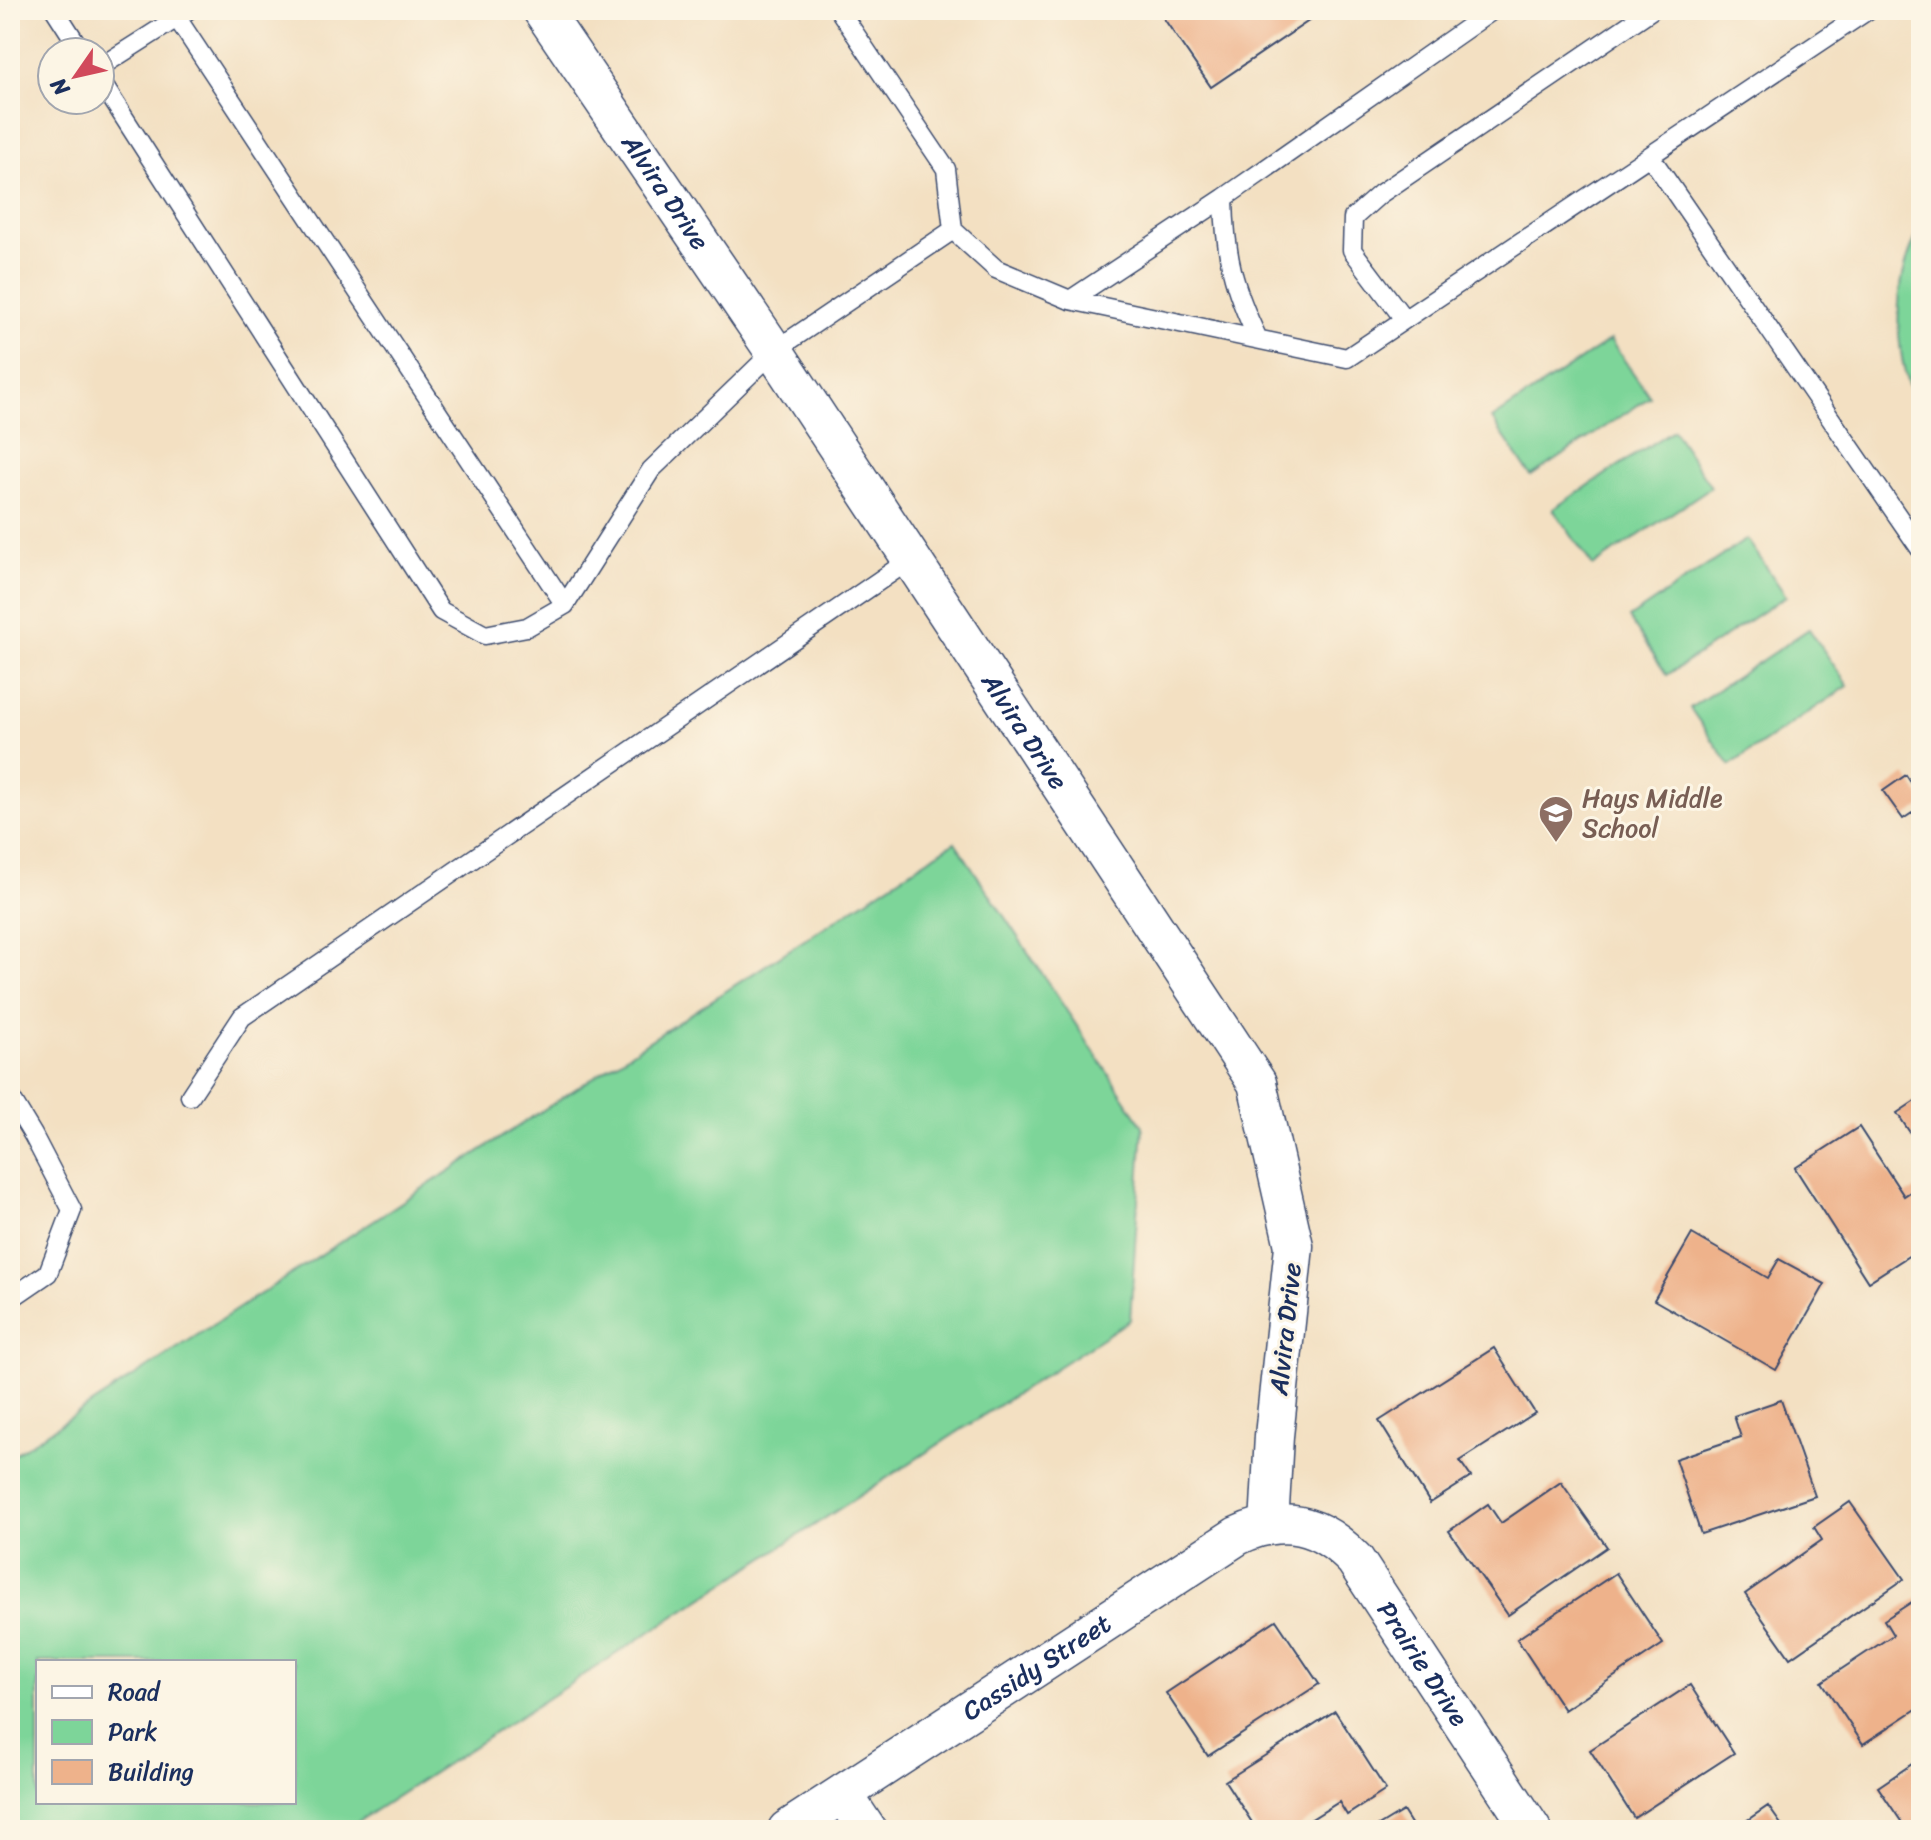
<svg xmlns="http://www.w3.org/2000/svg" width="1931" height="1840" viewBox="0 0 1931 1840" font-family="Sriracha,sans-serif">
<rect width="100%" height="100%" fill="#fcf5e5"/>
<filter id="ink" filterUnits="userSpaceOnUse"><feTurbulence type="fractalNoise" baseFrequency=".0125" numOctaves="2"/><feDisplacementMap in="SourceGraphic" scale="16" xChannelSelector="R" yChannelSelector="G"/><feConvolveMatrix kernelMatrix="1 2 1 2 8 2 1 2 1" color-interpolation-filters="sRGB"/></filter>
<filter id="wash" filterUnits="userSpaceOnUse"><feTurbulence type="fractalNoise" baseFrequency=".006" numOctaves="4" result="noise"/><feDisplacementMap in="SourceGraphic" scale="32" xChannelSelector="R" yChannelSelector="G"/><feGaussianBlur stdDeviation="1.8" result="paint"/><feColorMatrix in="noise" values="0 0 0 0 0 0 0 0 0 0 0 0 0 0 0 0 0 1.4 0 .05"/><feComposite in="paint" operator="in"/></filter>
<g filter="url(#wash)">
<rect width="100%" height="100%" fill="#f3e0c2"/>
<path fill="#7dd599" stroke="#4c827c" stroke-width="2" fill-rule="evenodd" d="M1921,228V419C1894,359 1888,287 1921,228Z
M1610,340L1650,397L1531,476L1492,419Z
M1673,430L1711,487L1593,566L1553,509Z
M1747,539L1786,596L1667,675L1629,618Z
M1809,629L1848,686L1730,765L1690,708Z
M955,842L1143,1126L1130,1320L345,1830H10V1457ZM294,1662V1802H38V1662Z"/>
<g id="blocks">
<path fill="#eeb28b" d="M1158,10H1325L1211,87Z
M1906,775L1921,798V807L1903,819L1883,791Z
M1921,1097V1149L1897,1113Z
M1859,1127L1904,1196L1921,1185V1248L1868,1282L1795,1168Z
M1692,1234L1768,1278L1779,1259L1825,1284L1776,1370L1654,1300Z
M1494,1348L1535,1413L1460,1461L1471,1477L1430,1503L1379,1421Z
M1781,1400L1815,1496L1701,1534L1675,1459L1741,1437L1734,1416Z
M1561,1482L1607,1547L1508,1615L1449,1531L1488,1504L1501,1523Z
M1850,1502L1904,1579L1790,1658L1745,1594L1822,1540L1814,1527Z
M1616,1573L1663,1644L1564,1710L1517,1639Z
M1921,1596V1706L1863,1744L1822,1682L1893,1635L1884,1620Z
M1276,1620L1319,1684L1208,1756L1166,1693Z
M1690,1685L1734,1753L1634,1818L1590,1750Z
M1335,1711L1386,1790L1347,1815L1339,1802L1294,1830H1257L1225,1781Z
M1921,1758V1830H1907L1878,1787Z
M1768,1806L1785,1830H1733Z
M1403,1811L1415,1830H1372Z"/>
</g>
</g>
<g filter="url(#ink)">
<use href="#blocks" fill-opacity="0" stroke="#3b4a6d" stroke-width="2"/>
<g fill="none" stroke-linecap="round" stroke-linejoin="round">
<g stroke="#3b4a6d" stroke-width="21">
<path id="lane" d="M55,10L82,52
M188,10L177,18L565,605
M839,10L946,169L953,230L996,269L1070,300L1347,358L1868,10
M100,67L177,18
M100,80L441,611L485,635L527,627L565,605L651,470L774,351L953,230
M1650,156L1921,550
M1224,198C1225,255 1233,287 1258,339
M1070,300L1224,198L1493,10
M1404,319L1352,250L1353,218L1380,194L1651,10
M190,1096L242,1017L911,559
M10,1097L33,1135L72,1210L48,1273L10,1299"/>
</g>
<g stroke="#3b4a6d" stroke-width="41">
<g id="street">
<path id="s1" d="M542,10L774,351L1257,1083L1294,1246L1274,1436L1269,1525"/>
<path d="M843,1794L867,1830"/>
<path id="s2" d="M787,1830L1237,1536C1283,1514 1320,1523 1355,1560L1532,1830"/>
</g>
</g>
<use href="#lane" stroke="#fff" stroke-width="18"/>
<use href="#street" stroke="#fff" stroke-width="38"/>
</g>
</g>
<defs>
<g id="school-pin" transform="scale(1.8)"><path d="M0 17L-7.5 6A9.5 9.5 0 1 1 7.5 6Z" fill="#8d6e63" stroke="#fcf5e5"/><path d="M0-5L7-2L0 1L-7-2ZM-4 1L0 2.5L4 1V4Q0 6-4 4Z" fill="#fff"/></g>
</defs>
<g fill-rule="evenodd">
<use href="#school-pin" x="1556" y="813"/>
</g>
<g text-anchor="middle" stroke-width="6" stroke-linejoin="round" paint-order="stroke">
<g font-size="26" fill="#1b2f5e" stroke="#fcf5e5">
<text dy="9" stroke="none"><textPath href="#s1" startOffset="220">Alvira Drive</textPath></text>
<text dy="9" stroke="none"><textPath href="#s1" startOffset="868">Alvira Drive</textPath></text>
<text transform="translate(1285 1329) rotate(-84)" y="9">Alvira Drive</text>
<text dy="9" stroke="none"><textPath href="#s2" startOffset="792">Prairie Drive</textPath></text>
<text dy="9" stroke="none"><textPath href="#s2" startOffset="298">Cassidy Street</textPath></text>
</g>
<g font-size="26" fill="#785e54" stroke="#fcf5e5" text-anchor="start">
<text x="1582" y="807">Hays Middle<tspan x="1582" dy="30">School</tspan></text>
</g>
</g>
<rect width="1931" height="1840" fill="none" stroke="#fcf5e5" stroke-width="40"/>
<rect x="36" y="1660" width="260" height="144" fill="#fcf5e5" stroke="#a2a6af" stroke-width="2"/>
<rect x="52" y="1686" width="40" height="12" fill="#ffffff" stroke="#a2a6af" stroke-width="2"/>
<text x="108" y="1700" font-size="24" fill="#1b2f5e">Road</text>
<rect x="52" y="1720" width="40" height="24" fill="#7dd599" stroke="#a2a6af" stroke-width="2"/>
<text x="108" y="1740" font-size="24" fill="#1b2f5e">Park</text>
<rect x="52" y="1760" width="40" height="24" fill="#eeb28b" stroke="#a2a6af" stroke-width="2"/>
<text x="108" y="1780" font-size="24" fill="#1b2f5e">Building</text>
<g transform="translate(76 76) rotate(236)"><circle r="38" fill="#fcf5e5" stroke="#a2a6af" stroke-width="2"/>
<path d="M0-6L14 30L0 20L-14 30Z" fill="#d1495b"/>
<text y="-12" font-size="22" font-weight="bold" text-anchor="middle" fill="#1b2f5e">N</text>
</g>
</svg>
